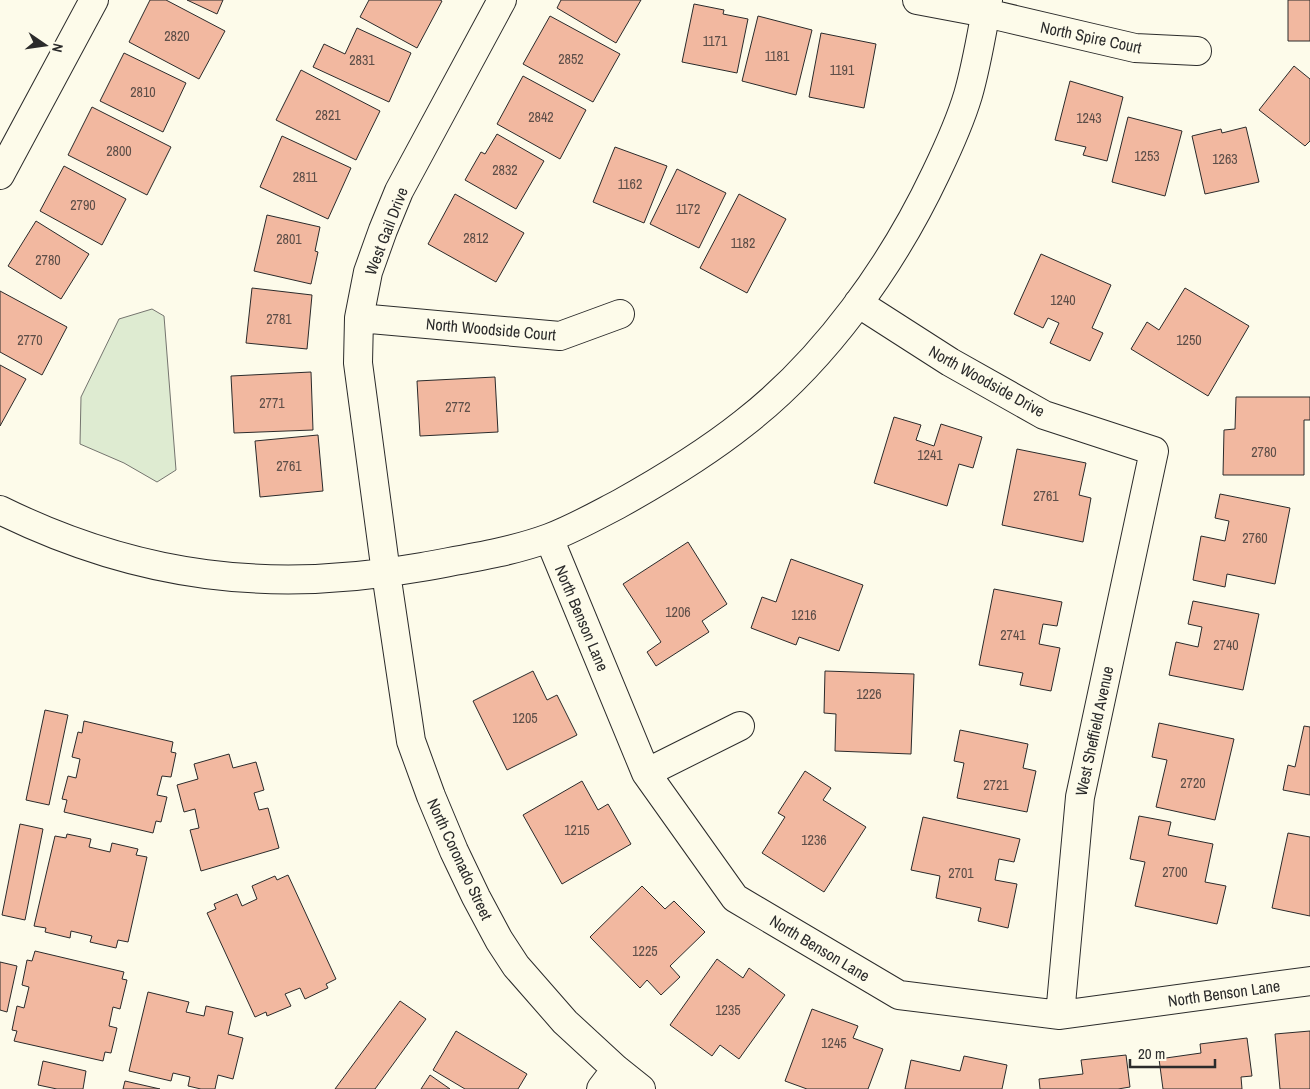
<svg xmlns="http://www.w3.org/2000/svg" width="1310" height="1089" viewBox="0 0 1310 1089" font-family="'Archivo Narrow',sans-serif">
<rect width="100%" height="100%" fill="#fdfbea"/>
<path fill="#deebd1" stroke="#74746e" d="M152,309L164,316L176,470L157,482L124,463L80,444L81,397L119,319Z"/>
<path fill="#f2b8a0" stroke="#2b2b2b" d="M150,0H166L225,31L199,79L129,42Z
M187,0H223L217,14Z
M369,0H440L442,1L417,48L360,17Z
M561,0H641L616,43L557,8Z
M1288,0H1310V41H1288Z
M694,4L724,10L723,14L748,19L737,73L682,62Z
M550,16L620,54L593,102L523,64Z
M758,16L812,30L796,95L742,81Z
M357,28L411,53L389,102L313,67L324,44L345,54Z
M821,33L876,44L864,108L809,97Z
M124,53L186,83L163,132L100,101Z
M1294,66L1310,79V141L1305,146L1259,110Z
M301,70L380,111L356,160L276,120Z
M523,76L586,110L560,159L497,124Z
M1070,81L1123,97L1107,161L1083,155L1086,147L1055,140Z
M92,107L171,147L147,195L68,155Z
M1128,117L1182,131L1165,196L1112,182Z
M1246,127L1259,182L1205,194L1192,136L1221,129L1222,133Z
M497,134L544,161L516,209L465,180L481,152L485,154Z
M282,136L351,168L328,219L260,187Z
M615,147L667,166L644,223L593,202Z
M64,166L126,199L102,245L40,211Z
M677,169L726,193L699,248L650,224Z
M455,194L524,233L496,282L428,244Z
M739,194L786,219L747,293L700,268Z
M267,215L320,227L315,251L318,252L311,284L254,271Z
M36,221L89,254L61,299L8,266Z
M1041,254L1111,285L1092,328L1103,333L1090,361L1050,343L1059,323L1048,318L1043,328L1014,314Z
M252,288L312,295L307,349L246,343Z
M1185,288L1249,326L1208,396L1131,349L1147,322L1159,330Z
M0,291L67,327L42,375L0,352Z
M0,365L26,379L0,426Z
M311,372L313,430L234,433L231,376Z
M495,377L498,432L420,436L417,381Z
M1236,397H1310V420H1304V475H1223L1224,430L1235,429Z
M894,417L921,425L916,440L934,446L941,424L982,437L973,468L959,464L947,506L874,483Z
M318,435L323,491L260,497L255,441Z
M1017,449L1086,463L1079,495L1091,498L1083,542L1002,525Z
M1220,494L1290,508L1275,584L1227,574L1225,587L1193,580L1201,536L1225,541L1229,521L1215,518Z
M688,542L727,604L702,621L709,632L656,666L647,652L661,642L623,584Z
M791,559L863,585L839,651L799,637L796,645L751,628L762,597L776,602Z
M994,589L1062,602L1057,626L1043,624L1039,644L1060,648L1051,691L1020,685L1023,673L979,665Z
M1193,601L1259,614L1243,690L1169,675L1176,642L1198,647L1202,627L1188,624Z
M533,671L547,700L557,695L577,735L507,770L473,701Z
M825,671L914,674L911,754L835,751L836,714L824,713Z
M45,710L68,715L49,805L26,800Z
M84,721L173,742L171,752L176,753L171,777L162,776L157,795L167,797L161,822L156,821L153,833L64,812L67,800L62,799L68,776L76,778L80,759L72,757L78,732L82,733Z
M1159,723L1234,739L1215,820L1156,807L1167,760L1152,757Z
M1304,726L1310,727V795L1283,790L1288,765L1295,767Z
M960,730L1028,744L1023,768L1036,771L1027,812L957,798L964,763L954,761Z
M229,754L233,768L256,762L264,790L254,793L259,810L268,808L279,848L201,871L190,830L199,828L195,809L184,812L177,785L198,779L194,764Z
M805,771L831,788L823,800L866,827L824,892L762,853L785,817L778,813Z
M582,781L598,810L608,804L631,844L562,884L523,815Z
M1139,816L1171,822L1168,835L1213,844L1205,882L1226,886L1217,924L1135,906L1145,862L1130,859Z
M923,817L1020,839L1014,862L999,859L995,880L1017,884L1008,928L978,921L981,908L936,898L940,876L911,870Z
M20,824L43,829L25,920L2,915Z
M1288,833L1310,837V916L1272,908Z
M67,834L91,839L89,847L110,852L112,843L138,849L136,855L147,857L128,942L118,940L116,948L90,942L92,936L71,931L70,938L45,932L46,928L34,926L55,836L66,838Z
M288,875L336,979L326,984L328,988L305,999L300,988L285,994L291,1006L267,1016L266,1012L255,1017L207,913L216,909L214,904L237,894L242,906L257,899L252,886L275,876L277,880Z
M642,886L665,909L674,901L705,932L670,966L680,977L661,995L647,980L640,988L590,937Z
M35,951L124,972L122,979L127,980L120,1009L113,1007L109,1026L117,1028L111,1053L105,1052L103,1061L14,1041L17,1031L12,1030L17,1006L24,1008L29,987L22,985L27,960L32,961Z
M717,959L743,978L749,968L785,995L739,1059L720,1045L712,1056L670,1025Z
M0,962L17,966L7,1012L0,1010Z
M148,992L189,1002L186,1012L204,1016L206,1006L233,1012L228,1034L243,1038L233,1079L218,1075L215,1089H201L188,1086L190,1077L173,1073L171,1081L129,1071Z
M400,1001L426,1019L375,1089H335Z
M812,1009L858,1026L853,1038L883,1049L868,1089H807L785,1081Z
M456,1031L527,1074L518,1089H465L433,1070Z
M1310,1031V1089H1280L1275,1034Z
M1247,1038L1252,1076L1241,1077L1242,1089H1163L1159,1059L1201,1053L1200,1044Z
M1126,1055L1130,1087L1118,1089H1040L1039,1079L1083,1074L1081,1060Z
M964,1056L1007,1065L1002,1089H905L911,1060L960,1071Z
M43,1061L86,1071L83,1089H57L38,1085Z
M430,1075L450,1089H421Z
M125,1081L160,1089H123Z"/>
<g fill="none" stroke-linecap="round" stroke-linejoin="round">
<g stroke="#2b2b2b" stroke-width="30">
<path id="minor" d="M502,0L399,191L383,230L368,272L359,318L358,363L386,573L411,741L431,796L454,851L476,897L499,940L516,966L565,1022L616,1069L641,1089
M917,0L986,13L1135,48L1197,51
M0,175L94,0
M858,303L950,362L1044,415L1154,451L1080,797L1060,1015
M359,318L560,336L620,314
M0,510C138,578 271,594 422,567C464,559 508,553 549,538C573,529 596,516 619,504C662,480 705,454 744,423C825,360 892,266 936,173C948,148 960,122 968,95C977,64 982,31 988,0
M549,538L646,773L735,898L899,995L1060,1015L1310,981
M646,773L740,726
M601,1089L616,1069"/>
</g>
<use href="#minor" stroke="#fdfbea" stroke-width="28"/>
</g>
<g text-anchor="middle" stroke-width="4" stroke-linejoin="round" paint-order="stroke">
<g font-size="14" fill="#5d4e48">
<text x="177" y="41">2820</text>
<text x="715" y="46">1171</text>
<text x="777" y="61">1181</text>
<text x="571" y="64">2852</text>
<text x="362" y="65">2831</text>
<text x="842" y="75">1191</text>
<text x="143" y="97">2810</text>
<text x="328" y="120">2821</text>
<text x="541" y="122">2842</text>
<text x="1089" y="123">1243</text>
<text x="119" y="156">2800</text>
<text x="1147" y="161">1253</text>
<text x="1225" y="164">1263</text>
<text x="505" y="175">2832</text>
<text x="305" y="182">2811</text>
<text x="630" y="189">1162</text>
<text x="83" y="210">2790</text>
<text x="688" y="214">1172</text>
<text x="476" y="243">2812</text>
<text x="289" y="244">2801</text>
<text x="743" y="248">1182</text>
<text x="48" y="265">2780</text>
<text x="1063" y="305">1240</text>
<text x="279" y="324">2781</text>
<text x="30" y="345">2770</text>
<text x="1189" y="345">1250</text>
<text x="272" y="408">2771</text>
<text x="458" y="412">2772</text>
<text x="1264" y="457">2780</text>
<text x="930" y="460">1241</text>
<text x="289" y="471">2761</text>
<text x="1046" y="501">2761</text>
<text x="1255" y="543">2760</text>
<text x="678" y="617">1206</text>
<text x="804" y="620">1216</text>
<text x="1013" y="640">2741</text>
<text x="1226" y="650">2740</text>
<text x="869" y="699">1226</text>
<text x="525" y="723">1205</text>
<text x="1193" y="788">2720</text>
<text x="996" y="790">2721</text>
<text x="577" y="835">1215</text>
<text x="814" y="845">1236</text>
<text x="1175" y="877">2700</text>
<text x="961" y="878">2701</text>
<text x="645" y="956">1225</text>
<text x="728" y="1015">1235</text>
<text x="834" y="1048">1245</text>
</g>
<g font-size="16" fill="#2b2b2b" stroke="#fdfbea">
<text transform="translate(1091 37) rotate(12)" y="6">North Spire Court</text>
<text transform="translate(386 231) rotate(-69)" y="6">West Gail Drive</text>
<text transform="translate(491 329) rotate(5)" y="6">North Woodside Court</text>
<text transform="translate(987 381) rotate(29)" y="6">North Woodside Drive</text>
<text transform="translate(582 618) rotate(67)" y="6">North Benson Lane</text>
<text transform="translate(1094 731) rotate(-78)" y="6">West Sheffield Avenue</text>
<text transform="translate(460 859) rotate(65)" y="6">North Coronado Street</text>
<text transform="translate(820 948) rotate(31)" y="6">North Benson Lane</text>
<text transform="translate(1224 993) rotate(-8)" y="6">North Benson Lane</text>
</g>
</g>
<g transform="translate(45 45) rotate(103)" stroke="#fdfbea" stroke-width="4" paint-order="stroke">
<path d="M0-4L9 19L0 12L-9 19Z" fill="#2b2b2b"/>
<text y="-8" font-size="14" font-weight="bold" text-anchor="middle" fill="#2b2b2b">N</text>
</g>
<path d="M1130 1059v8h85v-8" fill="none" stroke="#2b2b2b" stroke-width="2.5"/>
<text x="1138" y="1059" font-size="15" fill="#2b2b2b" stroke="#fdfbea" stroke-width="4" paint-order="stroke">20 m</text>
</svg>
